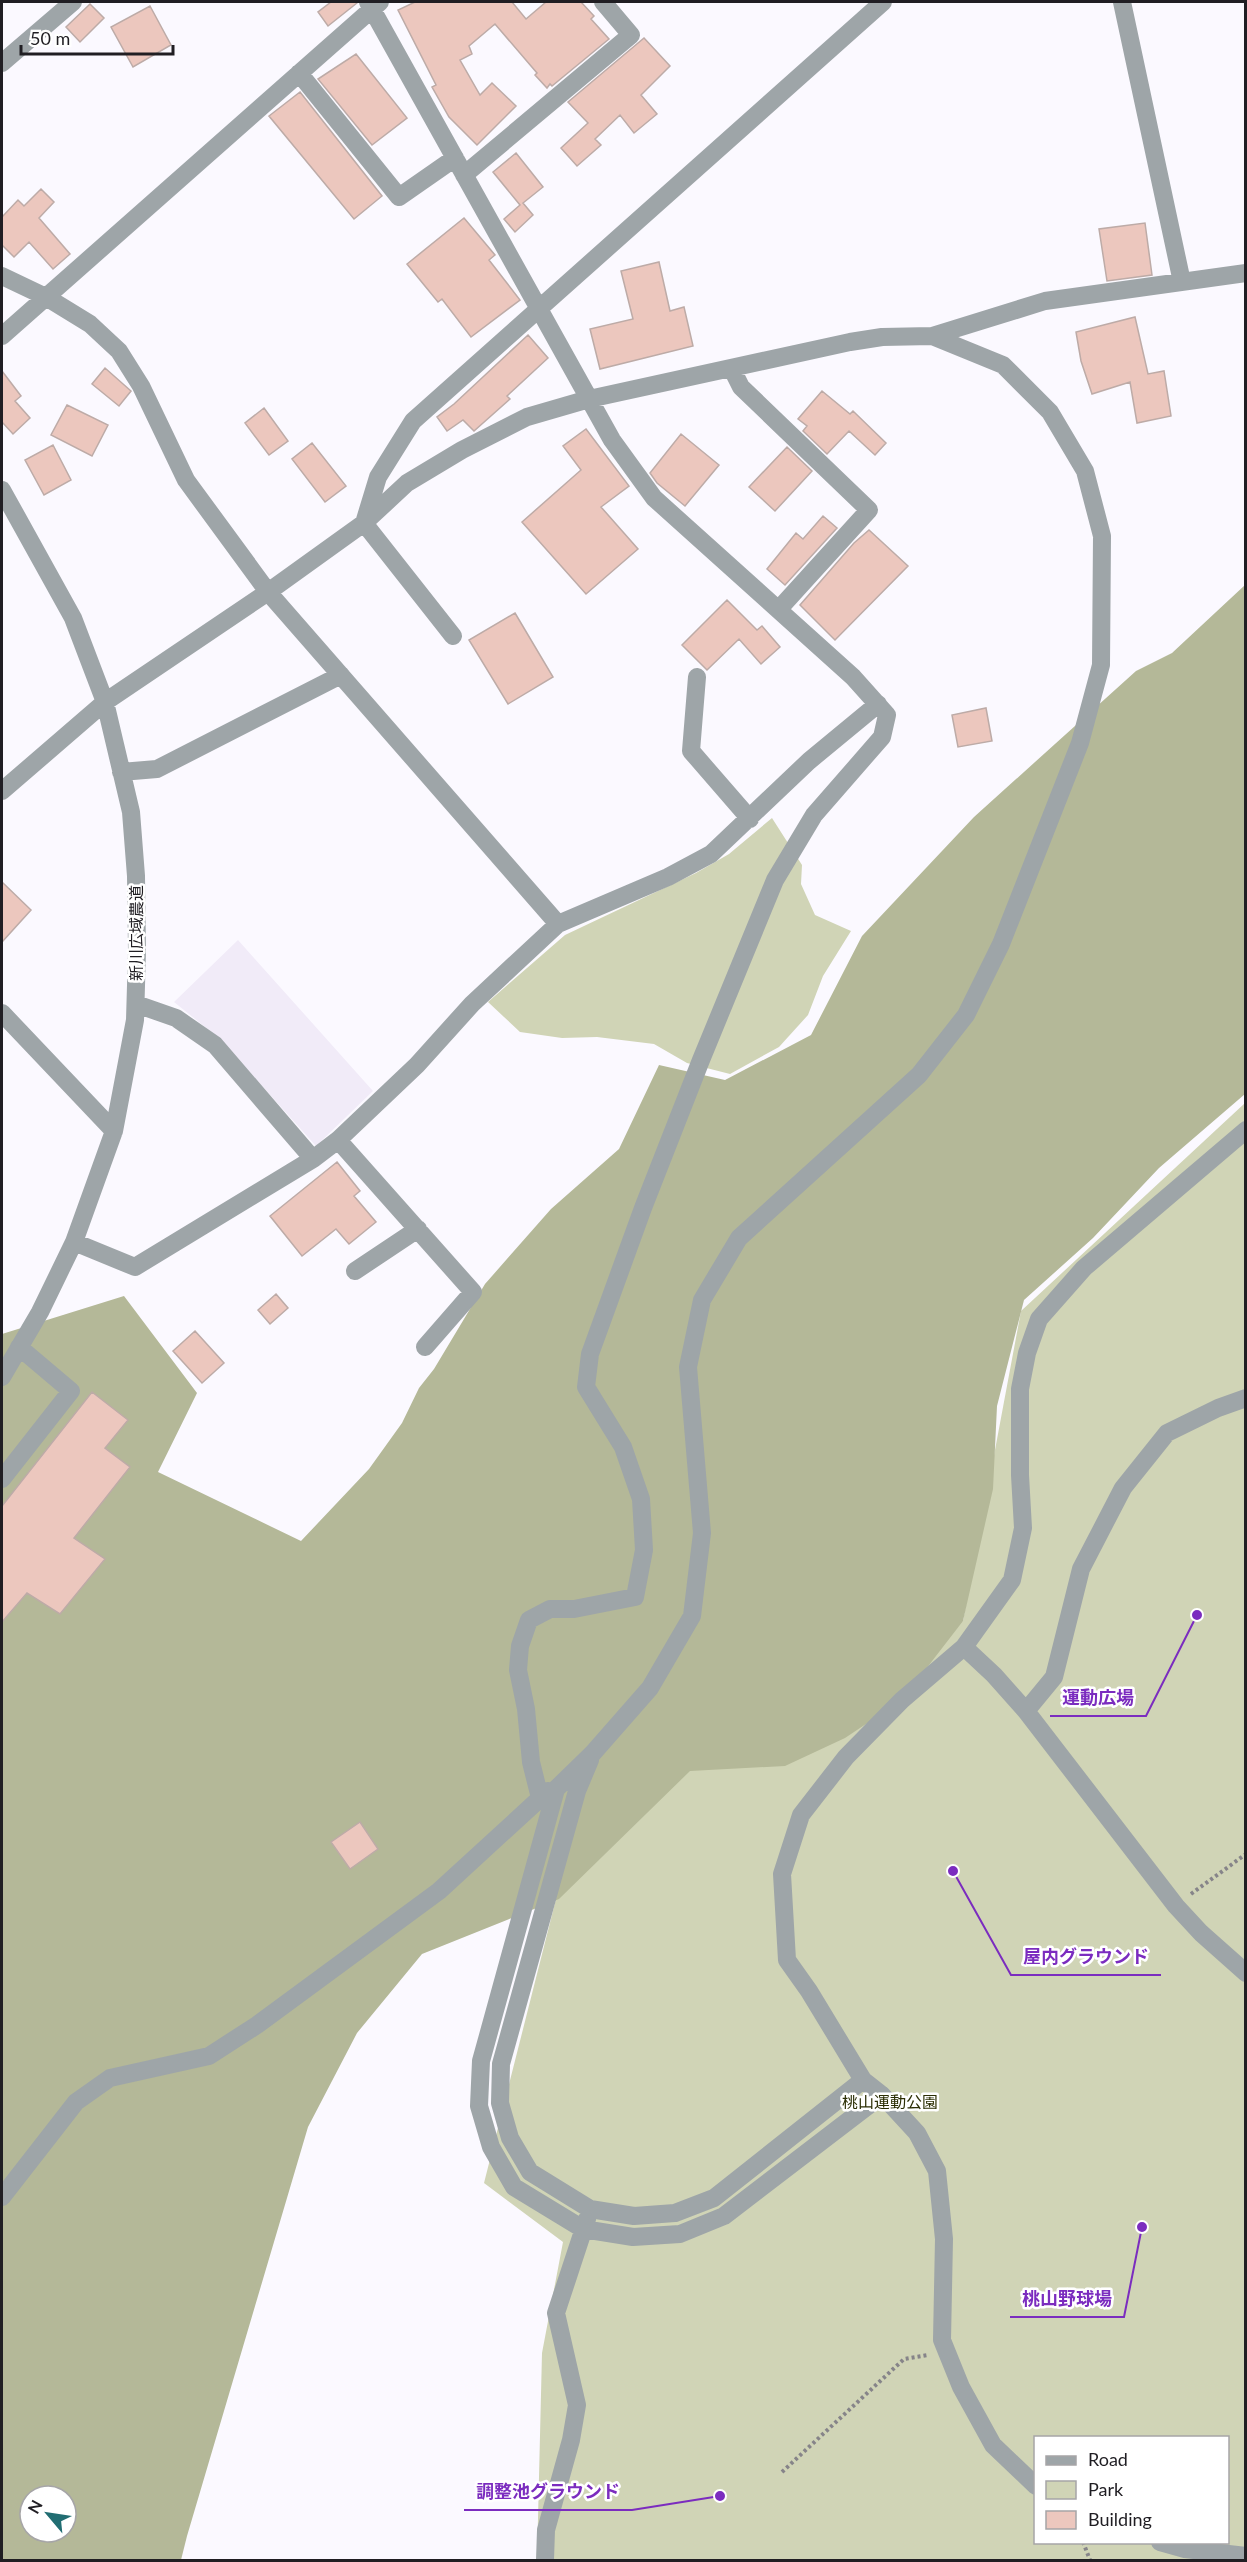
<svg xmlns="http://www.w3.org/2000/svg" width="1247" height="2562" viewBox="0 0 1247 2562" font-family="Lato,'Noto Sans JP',sans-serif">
<rect width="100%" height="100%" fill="#fbf9ff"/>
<path fill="#f1ebf8" d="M238,940L373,1091L316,1146L220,1039L174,1002Z"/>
<path fill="#d0d4b6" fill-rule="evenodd" d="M772,818L802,865L801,884L815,915L851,931L823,976L808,1015L779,1047L730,1074L687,1063L654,1044L597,1037L562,1038L520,1032L488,1002L565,935L696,873L729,854Z
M1245,1103V2560H537L542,2353L563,2242L484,2183L593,1753L963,1621L1021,1311ZM1036,2438H1228V2542H1036Z"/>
<path fill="#b4b898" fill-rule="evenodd" d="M1245,585V1094L1159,1168L1093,1238L1024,1300L997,1406L993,1489L963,1621L902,1700L845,1738L785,1766L690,1771L559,1899L422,1954L357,2033L308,2127L187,2536L181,2560H2V1334L124,1296L197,1393L158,1472L301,1541L369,1469L402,1423L419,1388L434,1369L485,1284L551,1209L619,1149L659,1065L725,1080L811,1035L862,936L974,817L1136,671L1172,653ZM30,2496H66V2532H30Z"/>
<path fill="#ecc7be" stroke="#bdaba7" stroke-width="1.5" d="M331,2H357V3L328,26L318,12Z
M415,2H512L526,19L546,2H581L594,16L591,19L609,39L552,86L550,84L547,88L535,75L537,73L495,24L469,46L472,54L460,60L480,95L492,83L516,106L477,145L449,117L432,87L436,85L398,10Z
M90,4L104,18L80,42L66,27Z
M150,6L171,45L133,67L111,27Z
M644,38L670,66L641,95L657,114L634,133L620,115L595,139L601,145L577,166L561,148L588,123L568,102Z
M356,54L407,118L372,145L318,79Z
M300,92L382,196L354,219L269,116Z
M516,153L543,187L523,203L533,215L515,232L504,219L520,205L493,172Z
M41,189L54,202L39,218L70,254L53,269L29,242L14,257L2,245V217L18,200L24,206Z
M464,218L495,255L489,260L520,300L471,337L442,299L438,302L407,264Z
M1145,223L1152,275L1107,281L1099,229Z
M659,262L670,311L684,307L693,346L600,369L590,329L633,319L621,271Z
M1135,317L1148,374L1164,371L1171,416L1137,423L1130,382L1092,394L1081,361L1076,332Z
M528,335L548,358L507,396L510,399L474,431L463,420L447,431L437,417L454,404Z
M105,368L131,391L119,406L92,384Z
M2,371L21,396L15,401L30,418L13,434L2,422Z
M822,391L850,414L853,411L886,443L875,455L849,431L827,454L803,431L807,426L798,419Z
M67,405L108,425L92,456L51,435Z
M264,408L288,441L269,455L245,423Z
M586,429L629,486L601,507L638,549L586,594L522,522L581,470L563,446Z
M681,434L719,465L685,506L657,483L650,473Z
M312,443L346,486L325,502L292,459Z
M53,445L71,480L44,495L25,460Z
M787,447L812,471L775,511L749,487Z
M823,516L837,528L785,585L767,569L796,533L803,539Z
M869,530L908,566L835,640L800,605L854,543Z
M727,600L757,630L762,626L780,647L761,664L739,639L707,670L682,645Z
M515,613L553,677L508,704L469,640Z
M986,708L992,741L958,747L952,715Z
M2,882L31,910L2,942Z
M337,1162L360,1191L354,1196L376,1222L349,1244L336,1229L302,1256L270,1216Z
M276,1294L288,1308L270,1324L258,1310Z
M195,1331L224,1363L202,1383L173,1351Z
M92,1392L128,1420L105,1448L130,1467L74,1538L105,1559L60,1614L27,1593L2,1622V1506Z
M360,1822L378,1849L350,1869L331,1842Z"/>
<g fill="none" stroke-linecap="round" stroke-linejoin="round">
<path stroke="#868489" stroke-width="4" stroke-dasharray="3 3" stroke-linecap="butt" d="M1191,1894L1246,1854
M782,2472L904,2359L928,2355
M1083,2542L1090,2560"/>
<path stroke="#9ea5a8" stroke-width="18" d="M368,2L612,440L654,498L853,677L887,715L882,737L814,815L775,880L701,1060L643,1208L590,1354L586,1387L623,1447L641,1499L644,1550L635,1597L574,1609H550L529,1620L520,1646L518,1670L526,1709L531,1762L540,1798
M1122,2L1182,282
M2,63L73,2
M299,73L399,197L455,158
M464,175L631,35L603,2
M2,276L46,297L90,324L119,351L141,386L186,480L268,592L558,924
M2,336L380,2
M732,369L741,387L869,510L779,609
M2,490L73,618L105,702L131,812L136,876L137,951L135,1020L114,1131L74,1242L40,1312L2,1377
M453,636L364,523L378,477L413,421L883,2
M697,677L691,751L750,819
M121,772L157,769L341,675
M2,791L105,702L268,592L364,523L407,483L462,450L527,417L589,399L850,342L882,337L932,336L1045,301L1246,273
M136,1004L176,1018L215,1045L313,1159
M2,1013L114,1131
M338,1140L473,1292L425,1347
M74,1242L135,1267L313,1159L338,1140L417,1065L472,1004L558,924L668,877L711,854L809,761L878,704
M355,1271L418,1229
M2,1479L71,1391L19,1347
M964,1647L994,1675L1026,1711L1176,1906L1201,1933L1246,1973
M1026,1711L1054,1677L1081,1569L1123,1488L1167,1433L1218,1408L1246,1398
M590,1760L577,1791L501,2064L500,2103L510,2138L530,2172L590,2209L634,2216L675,2213L714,2198L863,2080
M882,2095L724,2216L680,2234L633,2237L583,2229L514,2187L491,2147L479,2106L481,2061L556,1789L593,1753L650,1688L692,1616L702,1533L688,1367L702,1300L739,1238L919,1075L966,1015L1001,944L1080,743L1101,665L1102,536L1085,471L1050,412L1003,365L932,336
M2,2197L76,2102L110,2078L209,2056L257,2025L439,1891L548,1791
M1036,2486L993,2445L961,2387L942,2340L944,2239L937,2171L917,2133L882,2095L863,2080L809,1991L787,1960L782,1874L801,1815L846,1757L902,1700L964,1647L1012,1580L1023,1528L1020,1475V1389L1027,1353L1039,1319L1084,1268L1246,1130
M1160,2542L1185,2549L1246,2556
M545,2560L546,2530L571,2440L577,2405L556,2313L587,2219"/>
</g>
<g text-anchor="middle" stroke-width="5" stroke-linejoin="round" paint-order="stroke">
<g font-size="16" fill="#201e23" stroke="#fff">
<text transform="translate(136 933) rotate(-90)" y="6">新川広域農道</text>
</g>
<g font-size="16" fill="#2b2e04" stroke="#fff">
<text x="890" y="2108">桃山運動公園</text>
</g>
</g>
<path fill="none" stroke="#7b2cbf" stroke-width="2" d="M1197 1615L1146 1716H1050M953 1871L1011 1975H1161M1142 2227L1124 2317H1010M720 2496L632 2510H464"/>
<g fill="#7b2cbf" stroke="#fff" stroke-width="2">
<circle cx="1197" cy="1615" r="6"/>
<circle cx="953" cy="1871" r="6"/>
<circle cx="1142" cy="2227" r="6"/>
<circle cx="720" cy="2496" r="6"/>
</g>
<g font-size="18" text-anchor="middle" font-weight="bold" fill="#7b2cbf" stroke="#fff" stroke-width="5" stroke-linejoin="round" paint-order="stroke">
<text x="1098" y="1704">運動広場</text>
<text x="1086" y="1963">屋内グラウンド</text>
<text x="1067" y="2305">桃山野球場</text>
<text x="548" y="2498">調整池グラウンド</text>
</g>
<rect width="1247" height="2562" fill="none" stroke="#201e23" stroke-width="6"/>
<rect x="1034" y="2436" width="195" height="108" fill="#ffffff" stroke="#a6a5a7" stroke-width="1.5"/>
<rect x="1046" y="2456" width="30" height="9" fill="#9ea5a8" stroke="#a6a5a7" stroke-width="1.5"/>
<text x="1088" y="2466" font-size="18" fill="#201e23">Road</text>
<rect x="1046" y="2481" width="30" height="18" fill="#d0d4b6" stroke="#a6a5a7" stroke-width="1.5"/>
<text x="1088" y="2496" font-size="18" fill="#201e23">Park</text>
<rect x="1046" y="2511" width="30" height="18" fill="#ecc7be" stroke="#a6a5a7" stroke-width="1.5"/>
<text x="1088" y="2526" font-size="18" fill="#201e23">Building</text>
<g transform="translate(48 2514) rotate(299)"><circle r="28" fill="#ffffff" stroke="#a6a5a7" stroke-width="1.5"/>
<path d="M0-4.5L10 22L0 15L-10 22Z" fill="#216d72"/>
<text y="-9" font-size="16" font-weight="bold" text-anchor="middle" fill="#201e23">N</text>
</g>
<path d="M21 45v9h152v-9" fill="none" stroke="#201e23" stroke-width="3"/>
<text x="30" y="45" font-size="18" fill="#201e23" stroke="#ffffff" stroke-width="4.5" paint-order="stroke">50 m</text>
</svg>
